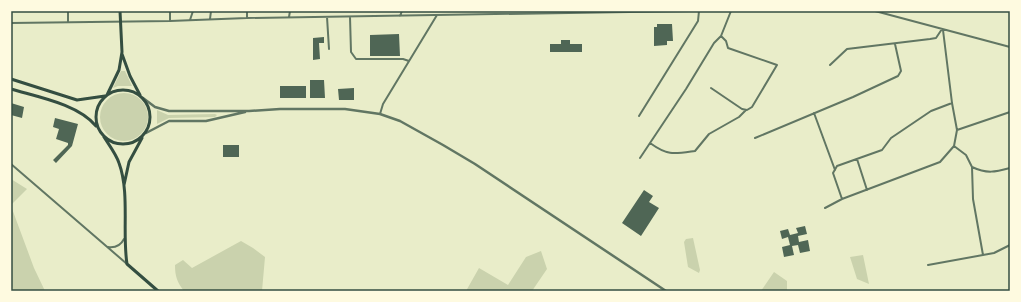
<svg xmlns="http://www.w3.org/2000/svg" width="1021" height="302" viewBox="0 0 1021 302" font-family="'DejaVu Sans',sans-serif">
<rect width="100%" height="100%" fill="#e9edc9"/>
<path fill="#cad2ad" d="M121,71H125L132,86H118L113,88Z
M100 117a24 24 0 1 1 48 0a24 24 0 1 1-48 0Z
M157,110L168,115L215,114L217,115L215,117L169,118L157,124Z
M11,179L27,189L11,205Z
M11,206L34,268L45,291H14L11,285Z
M693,238L700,270L699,273L688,267L684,242L686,239Z
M241,241L253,248L265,257L262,291H184C177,282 175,276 175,265L183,260L192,268Z
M541,251L547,269L532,291H466L479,268L508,285L526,257Z
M863,255L869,284L857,279L850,257Z
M774,272L787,281V291H761Z"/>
<path fill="#4f6655" d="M657,24H672L673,41H667V45L654,46V27H657Z
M399,34L400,56H370V35Z
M324,37V43H319L320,59L313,60V38Z
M561,40H570V44H582V52H550V44H561Z
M310,80H324L325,98H310Z
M280,86H306V98H280Z
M354,88V100H339L338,89Z
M11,103L24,107L22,118L11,115Z
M55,118L78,124L72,146L56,163L53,160L68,145V143L56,139L59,129L53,127Z
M223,145H239V157H223Z
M644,190L653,196L649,202L659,208L641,236L622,223Z
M805,226L807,234L798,236L799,242L808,240L810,251L800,253L798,245L792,246L794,255L784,257L782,247L790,245L788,237L782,239L780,231L788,229L790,235L798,233L796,228Z"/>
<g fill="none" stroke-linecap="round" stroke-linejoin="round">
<path stroke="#617663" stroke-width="2" d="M68,11V22
M170,11V21
M875,11L1010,47
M400,16L402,11
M289,17L290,11
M327,17L329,49
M350,17L351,52L356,59H403L409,61
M247,18V11
M210,19L211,11
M190,20L193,11
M11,23L170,21L247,18L690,11
M943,30L952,103L957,130L954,146
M830,65L847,49L930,39L936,38L942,29
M711,88L742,109L747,110L752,107L777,65L728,48L726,41L721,36
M814,113L835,170
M380,114L383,104L437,15
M639,116L698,21L699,11
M957,130L1010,112
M755,138L853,97L898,76L901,71L895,44
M650,143C668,156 674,154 695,151L709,134L739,117L746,110
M640,158L686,89L714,43L721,36L731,11
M857,159L867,190
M11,164L127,264
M972,167C987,174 995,172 1010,168
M842,199L833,173L837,166L882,150L891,138L931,111L952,103
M825,208L842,199L940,162L954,146L966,155L972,167L973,199L983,255
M108,247C116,248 121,245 124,239
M928,265L994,253L1010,245"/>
<path stroke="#617663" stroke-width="2.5" d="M143,98L155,107L169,111H249L280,109H345L380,114L400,121L443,145L475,164L666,291
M146,133L169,121H206L245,112"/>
<path stroke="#344e41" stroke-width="3" d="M122,54L130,76L140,95
M11,79L77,100L105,96
M11,89C38,97 78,104 96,126
M96 117a27 27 0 1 1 54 0a27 27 0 1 1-54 0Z
M107,95L119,70L122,52L120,11
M104,137C109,145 116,154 119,163C130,193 122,233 127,264L158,291
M124,185L129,162L142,138"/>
</g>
<rect width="1021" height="302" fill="none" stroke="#fefae0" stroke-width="24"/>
<rect x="12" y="12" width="997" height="278" fill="none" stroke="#344e41" stroke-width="1.5"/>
</svg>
